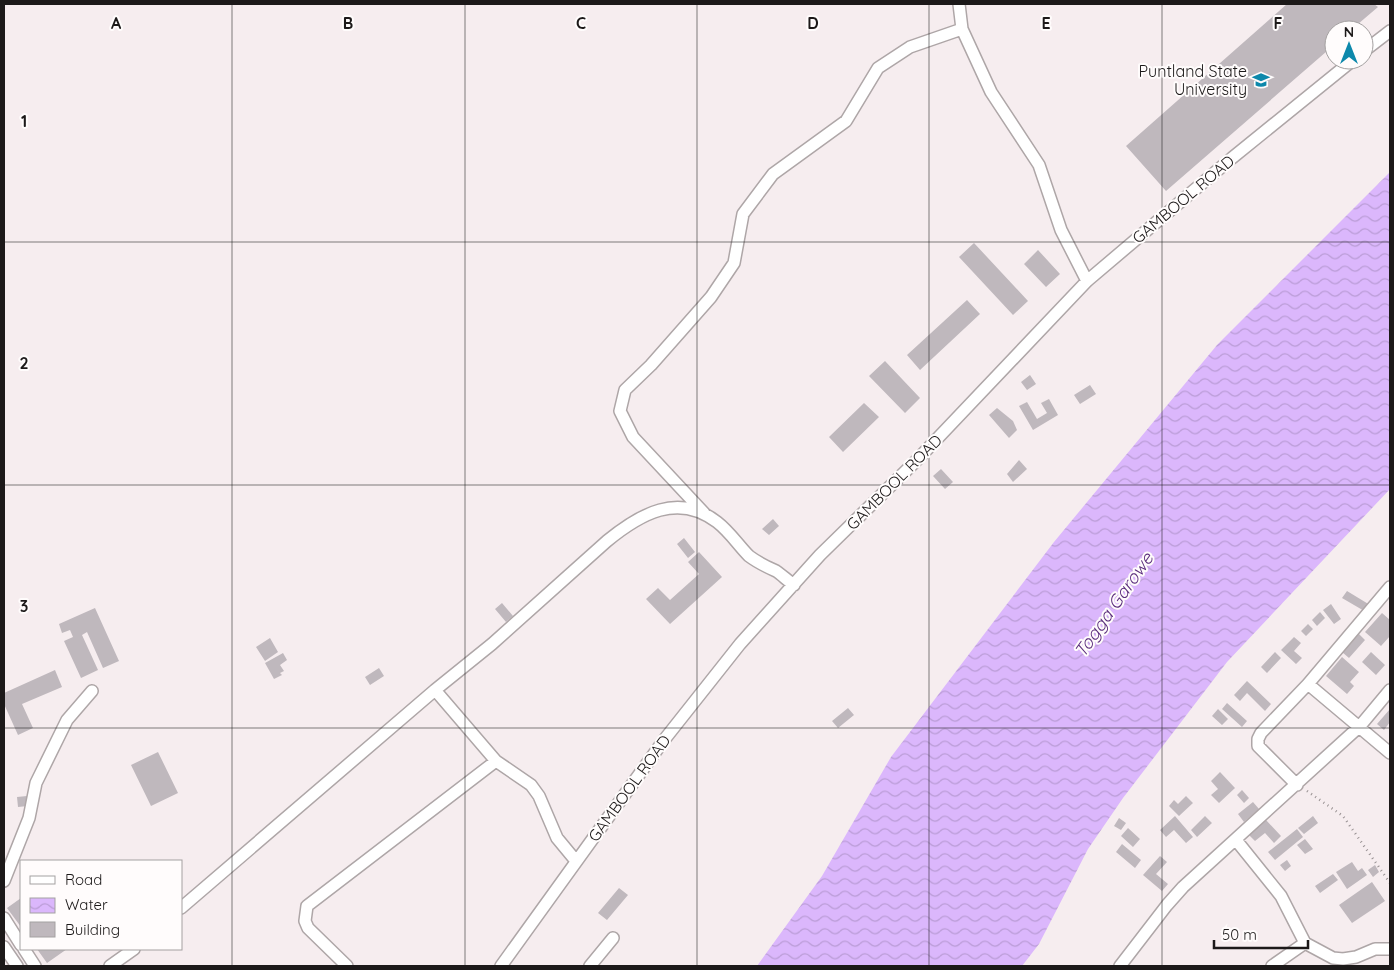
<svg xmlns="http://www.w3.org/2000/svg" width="1394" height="970" viewBox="0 0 1394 970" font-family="Quicksand,sans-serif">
<defs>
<pattern id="water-waves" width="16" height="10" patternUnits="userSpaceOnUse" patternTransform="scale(1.25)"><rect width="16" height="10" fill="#dbb7fc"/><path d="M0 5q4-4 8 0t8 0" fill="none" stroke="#bb9dd7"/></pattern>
</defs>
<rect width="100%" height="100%" fill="#f6edef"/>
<path fill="url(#water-waves)" d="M1390,172V489L1227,662L1123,798L1088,849L1039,944L1022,966H757L822,876L891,757L1054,542L1217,345Z"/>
<path fill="#bfb8bd" d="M1287,4H1374L1378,7L1351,30H1334V45L1166,191L1126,146Z
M974,243L1028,301L1013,315L959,257Z
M1038,250L1060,274L1046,287L1024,264Z
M967,300L980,314L920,370L907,355Z
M885,361L920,398L905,413L869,376Z
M1030,375L1036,384L1027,390L1021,382Z
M1090,385L1096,394L1080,404L1074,395Z
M1049,399L1058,415L1033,430L1019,406L1027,402L1037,419L1047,413L1041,403Z
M864,403L879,417L843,452L829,437Z
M997,408L1013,421L1017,430L1009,438L989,415Z
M1019,460L1027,469L1013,482L1007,474Z
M941,469L953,482L945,489L933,476Z
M773,519L779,526L769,535L762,529Z
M684,538L695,552L688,558L677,544Z
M699,552L722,577L670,624L646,599L658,588L670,600L699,574L688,562Z
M1347,591L1370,605L1366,612L1342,598Z
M502,603L513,616L506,622L495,609Z
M1331,604L1341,619L1334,624L1323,610Z
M95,608L119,661L103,668L87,632L82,635L98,670L81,678L64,641L73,637L70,630L62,633L59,624Z
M1320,612L1325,618L1317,626L1312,620Z
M1382,613L1390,620V636L1381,646L1365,632Z
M1308,624L1313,629L1306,636L1301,631Z
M1358,633L1365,640L1349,658L1342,652Z
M1294,637L1301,643L1294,651L1302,658L1296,664L1281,650Z
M270,638L278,652L265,661L256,647Z
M1275,652L1281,658L1267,673L1261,667Z
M1371,652L1385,665L1376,675L1362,662Z
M283,653L287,660L280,665L284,671L280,673L282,675L274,679L265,663Z
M1342,657L1359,672L1350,682L1354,686L1347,694L1326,676Z
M379,668L384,676L370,685L365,677Z
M55,670L62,687L22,704L33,728L18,735L4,704V693Z
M1247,681L1271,704L1265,711L1247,693L1240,701L1234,695Z
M1227,703L1247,721L1242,727L1222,709Z
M848,708L854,715L838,728L832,721Z
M1218,709L1228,719L1222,725L1212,716Z
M1390,709V722L1384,730L1377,724Z
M158,752L178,793L151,806L131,765Z
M1220,772L1235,788L1219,803L1211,795L1218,789L1211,781Z
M1242,790L1249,798L1244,803L1237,795Z
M27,796L28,806L18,807L17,797Z
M1186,796L1193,803L1179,816L1169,806L1174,800L1178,804Z
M1253,802L1259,809L1244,822L1238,814Z
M1175,816L1193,837L1186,843L1174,830L1166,837L1160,830Z
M1205,816L1212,823L1197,837L1191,830Z
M1313,816L1318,823L1304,834L1298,828Z
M1119,818L1126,823L1121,830L1114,826Z
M1266,820L1281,836L1274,843L1265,833L1255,841L1249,835Z
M1128,828L1140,839L1133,847L1121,836Z
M1297,829L1303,837L1275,860L1268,852Z
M1305,839L1313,849L1305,854L1297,845Z
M1122,844L1141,860L1135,868L1116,852Z
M1160,856L1167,862L1156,874L1168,884L1162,891L1143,875Z
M1287,860L1291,866L1285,871L1280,865Z
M1352,862L1358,871L1362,868L1367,875L1347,889L1336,872Z
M1375,865L1379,872L1373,877L1368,870Z
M1333,874L1338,880L1320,893L1315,886Z
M1372,882L1385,901L1352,923L1339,905Z
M619,888L628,895L607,920L598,913Z
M21,898V927L7,908Z
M37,949H67L47,963Z"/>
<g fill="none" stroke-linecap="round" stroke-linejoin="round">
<g stroke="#aea6a7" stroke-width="14">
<path id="minor" d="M959,4L962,29L991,92L1039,165L1061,230L1087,281
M1364,51L1390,31
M704,513L633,437L620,411L625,390L651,365L711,297L734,263L743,214L773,174L846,121L878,68L910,47L962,29
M1308,684L1390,753
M435,690L496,761L531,785L539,796L557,838L576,861
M1297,785L1258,746V739L1261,733L1308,684L1390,587
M1236,840L1281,896L1305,943L1333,958L1343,959L1356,957L1375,949H1390
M4,881L29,818L36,783L67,720L92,691
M181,908L435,690L492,644L607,541C640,514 678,492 717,522C730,532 738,545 749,556C757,562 767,567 776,571C782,575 788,581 794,585
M4,918L21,945
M4,947L17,966
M24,949L35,966
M110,966L134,949
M347,966L308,928L305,921L307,906L496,761
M501,966L664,740L740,644L820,555L916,461L1087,281L1232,158L1353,60
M590,966L613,938
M1120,966L1167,905L1183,887L1360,726L1390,690
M1272,966L1305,943"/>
</g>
<path stroke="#989192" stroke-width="2.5" stroke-dasharray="1 4" stroke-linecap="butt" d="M1307,791L1343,816L1390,883"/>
<use href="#minor" stroke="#fff" stroke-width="11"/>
</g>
<path fill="none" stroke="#1c1919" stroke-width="1" stroke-opacity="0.55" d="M232,4V966M465,4V966M697,4V966M929,4V966M1162,4V966M4,242H1390M4,485H1390M4,728H1390"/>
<defs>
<g id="university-bare" transform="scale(1.35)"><path d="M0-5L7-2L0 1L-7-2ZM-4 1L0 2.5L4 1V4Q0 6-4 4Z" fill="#0d88ab" stroke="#fffcfc" stroke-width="2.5" paint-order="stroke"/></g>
</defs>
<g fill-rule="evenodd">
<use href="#university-bare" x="1261" y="80"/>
</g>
<g text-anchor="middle" stroke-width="4" stroke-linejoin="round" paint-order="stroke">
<g font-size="16" fill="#1c1919" stroke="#fffcfc" text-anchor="end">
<text x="1247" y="77">Puntland State<tspan x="1247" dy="18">University</tspan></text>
</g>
<g font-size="16" fill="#1c1919" stroke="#fffcfc">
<text transform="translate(1183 199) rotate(-40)" y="6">GAMBOOL ROAD</text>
<text transform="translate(894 482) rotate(-45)" y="6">GAMBOOL ROAD</text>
<text transform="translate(629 788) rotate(-54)" y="6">GAMBOOL ROAD</text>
</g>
<g font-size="18" font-style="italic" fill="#5b2e7d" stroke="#fffcfc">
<text transform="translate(1114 605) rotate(-55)" y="6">Togga Garowe</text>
</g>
</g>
<g font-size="16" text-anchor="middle" font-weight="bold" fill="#1c1919" stroke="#fffcfc" stroke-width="4" stroke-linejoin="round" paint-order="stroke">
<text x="116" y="29">A</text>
<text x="348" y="29">B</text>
<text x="581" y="29">C</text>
<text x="813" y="29">D</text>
<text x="1046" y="29">E</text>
<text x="1278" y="29">F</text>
<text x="24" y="127">1</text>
<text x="24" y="369">2</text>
<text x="24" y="612">3</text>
</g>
<rect width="1394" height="970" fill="none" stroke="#1c1919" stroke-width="10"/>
<rect x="20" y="860" width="162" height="90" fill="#fffcfc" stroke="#a4a1a1"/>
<rect x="30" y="876" width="25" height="8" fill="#ffffff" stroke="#a4a1a1"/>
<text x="65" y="885" font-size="15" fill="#1c1919">Road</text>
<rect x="30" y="898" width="25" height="15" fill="url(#water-waves)" stroke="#a4a1a1"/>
<text x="65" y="910" font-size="15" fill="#1c1919">Water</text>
<rect x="30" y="922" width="25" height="15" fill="#bfb8bd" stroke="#a4a1a1"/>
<text x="65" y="935" font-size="15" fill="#1c1919">Building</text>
<g transform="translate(1349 45)"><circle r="24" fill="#fffcfc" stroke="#a4a1a1"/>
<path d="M0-4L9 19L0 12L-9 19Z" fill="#0d88ab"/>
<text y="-8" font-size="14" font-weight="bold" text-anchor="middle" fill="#1c1919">N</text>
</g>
<path d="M1214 940v8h94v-8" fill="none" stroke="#1c1919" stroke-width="2.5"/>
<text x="1222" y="940" font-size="15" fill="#1c1919" stroke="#fffcfc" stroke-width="4" paint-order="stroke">50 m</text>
</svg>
